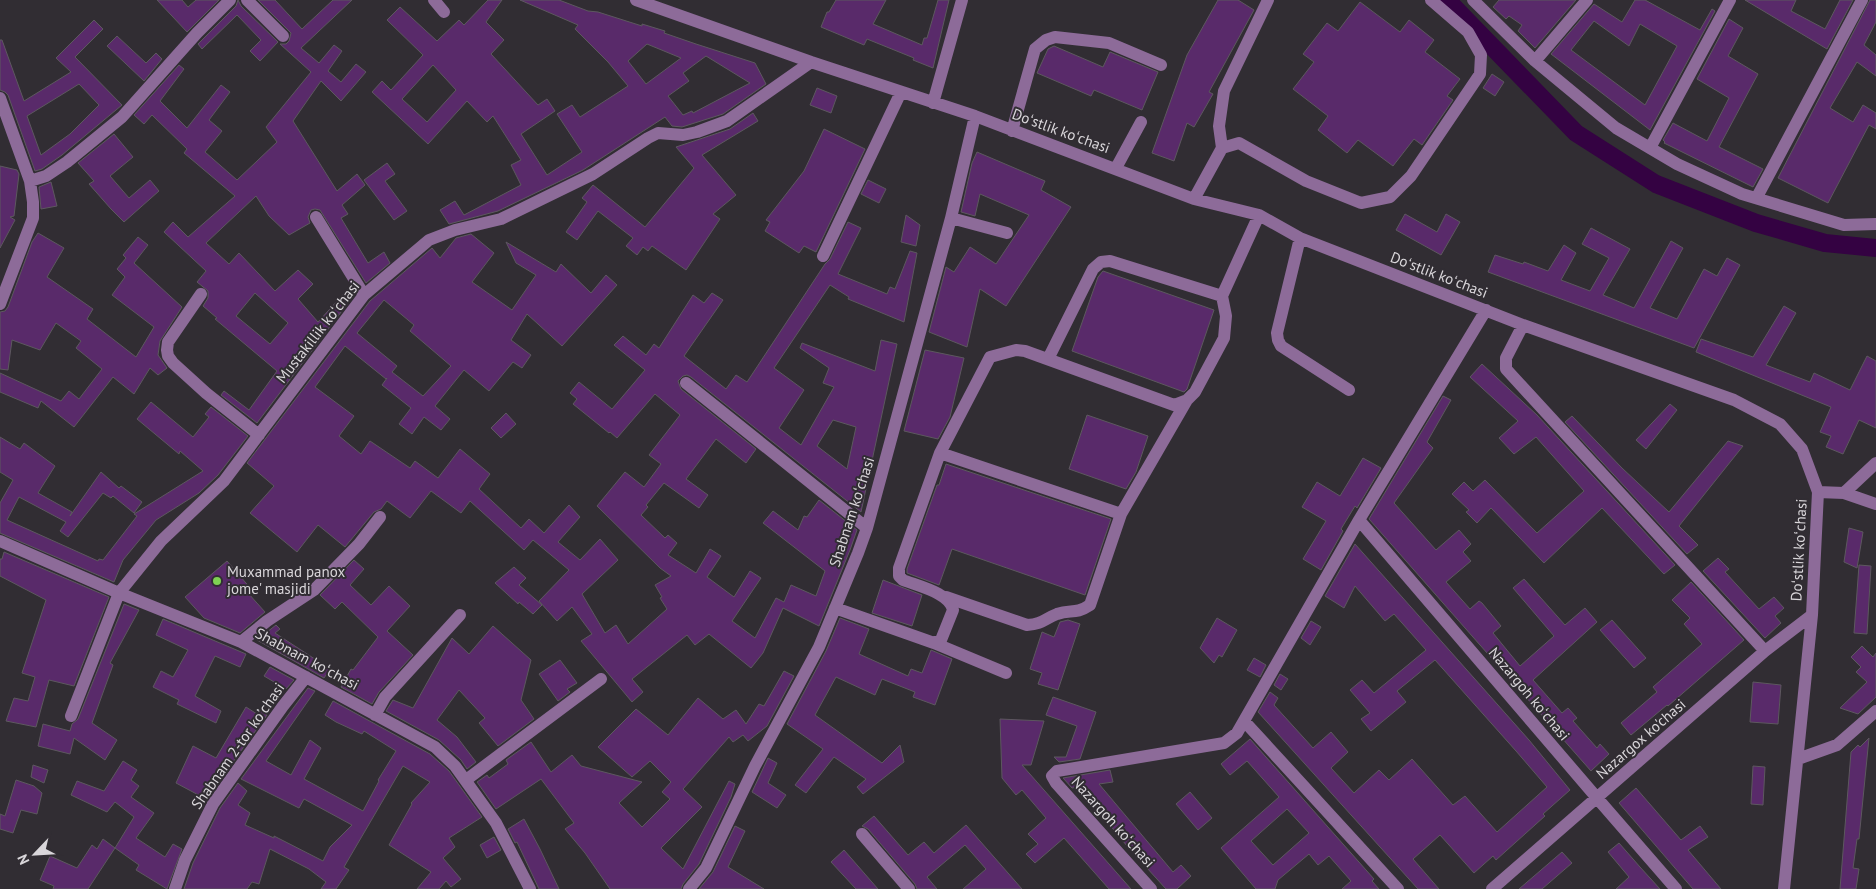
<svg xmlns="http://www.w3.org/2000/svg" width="1876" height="889" viewBox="0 0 1876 889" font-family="'PT Sans',sans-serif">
<rect width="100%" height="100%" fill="#312d33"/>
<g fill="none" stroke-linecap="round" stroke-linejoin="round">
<path stroke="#340242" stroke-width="18" d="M1447,0L1576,133L1656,184L1756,223L1825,243L1876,248"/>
</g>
<path fill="#592a6a" stroke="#5d585f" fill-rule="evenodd" d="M157,0H182L188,7L196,0H219L187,32Z
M238,0L241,6L278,42L260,61L250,51L261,40L237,15L202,49L198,44L236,6Z
M258,0H275L302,29L333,0H352L301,48L319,63L334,45L342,51L328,71L341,82L356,64L366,72L341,101L321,81L293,121L337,191L357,174L365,185L342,205L348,214L341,218L368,263L384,252L390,263L366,283L320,210L315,209L311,210L308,217L310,223L289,235L269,216L256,196L206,243L229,264L239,253L275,291L298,270L313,284L298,299L318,322L350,287L354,295L257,423L221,395L224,391L249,410L277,371L215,319L217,318L203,306L208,298V291L197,282L206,271L164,232L173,222L188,237L235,196L184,153L187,149L152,115L144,124L134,115L179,65L184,69L160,101L187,128L221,85L230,92L209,120L222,131L205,152L237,180L277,142L266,127L311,72L280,44H286L289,41L291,33ZM255,293L288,323L270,344L236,316Z
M488,0H502L486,22L504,40L491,54L538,105L547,99L555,111L521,134L547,175L582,152L557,114L572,105L580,117L628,86L608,62L575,29L578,25L520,0H559L588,11L598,12L642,26V24L665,31L664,33L696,44L755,63L766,84L723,114L682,127L672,126L665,117L583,170L498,211L449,224L440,210L455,201L464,215L521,185L511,165L521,160L493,116L487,122L467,101L428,144L372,92L382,81L391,90L423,55L387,20L400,7L437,41L459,20L464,25ZM647,44L681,58L646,84L628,61ZM706,56L750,83L693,113L692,111L683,115L668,96L689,81L683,73ZM433,65L456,90L427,122L402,99Z
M836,0H886L873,24L922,45L924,38H927L938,0H949L933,68L913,60L914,58L867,39L864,45L821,27L827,12H829Z
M1218,0H1238L1254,10L1209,92L1213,94L1194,127L1187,123L1174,161L1152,153L1187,55Z
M1499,0H1576L1535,48L1518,31L1522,25L1509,16L1506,19L1493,7Z
M1635,0H1645L1700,30L1712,9L1715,11L1650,130L1551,54L1594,4L1622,22ZM1594,21L1629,46L1640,24L1677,46L1645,105L1571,50Z
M1745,0H1796L1791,11L1825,29L1840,0H1853L1827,49Z
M1870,0H1876V22L1864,45L1876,55V76L1857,62L1830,108L1853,122L1863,105L1876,113V129L1869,125L1828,203L1778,178Z
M1360,2L1400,32L1409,20L1434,40L1425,52L1460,79L1447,96L1453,100L1422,145L1414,139L1393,166L1358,140L1347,153L1318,130L1328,116L1293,89L1314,62L1303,54L1327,23L1338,31Z
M1729,19L1743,28L1728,56L1758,74L1719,147L1763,169L1753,187L1664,143L1665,142L1663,140L1673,123L1707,141L1729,98L1697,79Z
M94,20L103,29L75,57L122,105L62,155L42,169L35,171L8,95L5,92L0,90V40H2L24,101L71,72L56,58ZM79,84L99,105L70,134L41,155L27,116Z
M117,36L146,63L156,53L162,59L144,81L107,46Z
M1054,46L1103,67L1110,52L1158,72L1142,110L1094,90L1091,96L1037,73L1048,49Z
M1492,74L1504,82L1495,96L1483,88Z
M817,88L837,96L831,113L810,105Z
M753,113L758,121L702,155L736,195L713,214L720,219L686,270L652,246L648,251L643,247L637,255L626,246L633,238L598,211L577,240L566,232L587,202L582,198L593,185L645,227L694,168L676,147L730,129Z
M824,129L865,149L816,252L804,246L799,253L765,231L770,222L766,220L804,171Z
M114,134L133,157L110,176L129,198L150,180L159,191L124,222L111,209L89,184L94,181L78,163Z
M977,152L1045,181L1041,190L1071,207L1006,306L980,289L967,347L929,332L946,267L954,272L970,247L996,264L1029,215L980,194L975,216L961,212L972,163Z
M387,163L395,174L385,181L407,211L394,220L364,180Z
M0,166L17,170L19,174L14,216L10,217L15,220L0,248Z
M868,180L886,189L879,203L861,194Z
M51,182L57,206L41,209L39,187Z
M1405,214L1437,232L1446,214L1460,222L1441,255L1396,230Z
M906,215L920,225L916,246L901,242Z
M848,222L861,228L838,274L887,294L890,287L895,289L910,251L917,253L904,322L848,299L849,297L830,285L774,368L804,390L779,428L801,445L834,387L823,383L829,368L800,348L802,343L875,371L881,340L897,344L861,512L691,377L687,375L683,376L678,381L681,389L756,449L746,463L716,439L686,479L708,495L699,508L664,483L646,505L648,507L641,515L665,538L668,535L677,543L668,555L696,573L710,549L721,556L707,577L734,597L750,571L761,578L732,621L755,638L776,598L784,602L791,585L816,596L825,571L763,523L773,511L798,530L804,516L807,517L819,500L857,530L850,550L819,626L783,608L763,653L751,668L709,634L695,645L687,635L632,679L643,692L632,702L581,641L592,634L572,607L557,621L539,601L569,570L533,540L524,550L470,501L461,513L431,491L410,518L387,501L381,509L374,512L345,547L318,525L297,552L250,513L274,486L247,463L370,301L432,248L440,258L456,238L471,234L494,253L472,282L512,310L536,275L516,263L506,242L556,272L561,264L591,293L606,275L617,285L562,346L527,314L511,340L531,355L522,368L513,362L489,391L464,370L435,406L450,419L441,430L424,417L412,434L399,424L411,408L382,385L387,378L386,379L345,346L315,387L354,416L339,436L361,454L370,441L410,468L415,461L438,478L460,449L490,474L479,489L521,528L529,519L544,533L569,505L580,517L558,542L580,560L600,539L618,560L582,594L605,633L616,625L628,644L667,609L660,598L662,597L655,585L671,576L660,568L597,506L625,472L644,487L661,464L649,455L680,415L655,394L617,438L610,432L609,433L573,404L577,399L570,393L579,382L612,409L645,370L614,345L623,336L646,355L654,344L659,348L693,295L704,303L712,293L723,300L684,356L726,389L736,375L747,382L825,264L830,259ZM384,300L414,325L410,331L451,366L423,396L392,372L397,366L357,333ZM833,420L856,427L847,469L817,446Z
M1591,228L1630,249L1603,295L1634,308L1671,241L1683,248L1650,308L1677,319L1704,269L1717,276L1727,258L1740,265L1694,348L1488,272L1495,255L1523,264L1524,262L1548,271L1564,245L1576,253L1561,280L1590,291L1609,258L1582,244Z
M38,233L64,248L47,277L93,309L87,319L136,357L154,327L112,295L125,277L117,269L126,258L123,255L138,237L148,245L134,263L182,307L160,341L158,355L167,368L158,375L150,368L134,394L113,377L74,427L41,401L38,408L0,392V373L61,401L69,391L79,399L102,369L76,348L81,341L56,323L40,350L12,340L8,370L0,369V312L5,311L8,307L32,242Z
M1103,271L1214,310L1187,389L1184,392L1072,351L1098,277Z
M1784,306L1796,313L1766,365L1810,382L1814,373L1850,390L1867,356L1876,361V428L1859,420L1843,454L1826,447L1831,436L1820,432L1831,407L1696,352L1701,339L1753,357Z
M925,350L964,358L950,417L938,439L904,431Z
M1482,364L1537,415L1675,565L1664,574L1602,508L1544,563L1491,508L1477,523L1466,512L1469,510L1452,494L1464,482L1473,491L1485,480L1537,533L1584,491L1536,437L1514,454L1499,438L1518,421L1470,377Z
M1443,396L1451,400L1427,442L1433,448L1394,503L1436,550L1459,530L1471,544L1463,552L1471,561L1446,582L1470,609L1479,601L1482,603L1501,626L1493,633L1520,666L1554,636L1513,588L1524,579L1565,625L1585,608L1597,622L1533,680L1562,713L1568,708L1577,718L1573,721L1597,748L1600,744L1609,754L1591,771L1369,519Z
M151,402L193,437L209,417L205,414L211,407L248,436L218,475L199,493L156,520L123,560L114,582L0,533V503L13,480L0,472V437L20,449L24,443L55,466L38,493L72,512L70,516L101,472L119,488L121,486L142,502L134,513L113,496L111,498L103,493L68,537L60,531L66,522L19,497L7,520L98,561L99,559L103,560L137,516L134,514L203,471L180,451L179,454L137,419Z
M1670,404L1677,410L1646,449L1636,440Z
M506,413L516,424L501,438L491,428Z
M1087,415L1148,436L1136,472L1126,489L1069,469Z
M1572,416L1622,468L1669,512L1728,441L1743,446L1679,526L1698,545L1687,554L1565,422Z
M1363,458L1381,468L1357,508L1355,506L1341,529L1343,531L1321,570L1303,559L1326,521L1302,507L1317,482L1340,496Z
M946,464L1111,519L1085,595L952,549L939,585L907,573V569L937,485H939Z
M1849,528L1863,532L1857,568L1844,562Z
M1355,544L1529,740L1570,790L1543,814L1545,816L1496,860L1493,856L1474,873L1440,835L1413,859L1439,889H1418L1258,712L1270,692L1278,698L1274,705L1313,748L1331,732L1348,752L1331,768L1354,793L1379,770L1389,780L1412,759L1453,805L1465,796L1497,832L1547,787L1516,751L1435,660L1397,691L1406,702L1371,731L1361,719L1370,713L1350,690L1362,680L1374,693L1426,650L1394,614L1385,621L1355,586L1344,608L1325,596Z
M4,552L109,597L74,686L49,680L36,727L6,721L14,698L28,701L35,677L22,673L46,600L0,576V559H2Z
M1718,558L1729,569L1725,572L1759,609L1774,597L1784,608L1775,616L1781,623L1765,638L1703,571Z
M354,560L364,569L350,585L371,605L389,586L410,606L387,631L413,655L379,692L372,704L341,687L351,669L353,670L378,637L342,602L335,609L320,595Z
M227,561L252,590L248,593L265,612L240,633L204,618L185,597Z
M1859,565L1871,566L1867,634L1854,633Z
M514,567L526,578L519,585L542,605L533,614L519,602L518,604L495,583Z
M883,580L922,595L912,626L872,613Z
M1691,582L1744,640L1668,706L1667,705L1631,735L1621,723L1657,692L1653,687L1702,644L1684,624L1690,618L1672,600Z
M124,604L139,610L110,663L113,665L92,723L117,740L105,760L74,738L70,754L38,746L43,724L70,731L72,724L78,719Z
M840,618L869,629L859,654L908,676L911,669L922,673L931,650L952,659L935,705L913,697L915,692L882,679L875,695L836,677L815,715L882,763L900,745L904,762L863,794L857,787L866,779L834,757L806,793L795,785L823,749L787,724L826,651Z
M1217,618L1237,630L1222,657L1219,655L1214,663L1200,648Z
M163,619L246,654L240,667L215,656L195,696L221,711L216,723L177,704L179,700L153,687L161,671L173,677L188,650L156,635Z
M1068,620L1080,624L1058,690L1038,684L1042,673L1030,669L1042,632L1054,637L1060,622Z
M1612,620L1646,658L1634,668L1600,630Z
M1311,621L1321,627L1310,645L1301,638Z
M276,625L280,629L275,633L330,669L324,678L257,640Z
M493,626L531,660L521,700L534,719L498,746L479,723L485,718L459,690L437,720L457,737L476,762L467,769L461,760L439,740L386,711L393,700L413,708L452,638L469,654Z
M1862,646L1873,657L1876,653V697L1858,714L1840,708L1867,682L1856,672L1861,667L1851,657Z
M1254,658L1266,665L1260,677L1247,670Z
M560,660L577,683L567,689L570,692L558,701L539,674Z
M270,667L294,680L286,689L264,676Z
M784,671L794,676L767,726L748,741L743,735L733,742L729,737L683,789L702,807L661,848L683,869L729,781L735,784L731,797L699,864L683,884L681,889H610L585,853L565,829L574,823L541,779L496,809L477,782L487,775L489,778L508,764L506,760L531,742L551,772L572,755L581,766L642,782L619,803L642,827L670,799L662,792L671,782L650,761L632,777L598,747L636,709L668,735L698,698L723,719L736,710L746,724L759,704L764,706Z
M1280,674L1288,679L1281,690L1274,685Z
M1753,682L1781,685L1778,724L1750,722Z
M308,688L315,691L266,761L291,775L310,740L321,748L304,779L363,811L379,781L378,780L396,751L364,731L362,734L336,722L325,715L333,701L430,754L449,771L482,817L449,838L455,847L443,858L461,879L451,887L446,881L439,889H417L431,872L389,845L412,804L411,803L430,782L403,766L344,867L349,870L336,889H321L326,882L309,869L270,849L259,884L252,882L247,889H184L193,863L220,808L238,783L247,791L238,805L250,813L245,825L274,838V836L323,861L330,847L352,825L304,799L299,808L241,779Z
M1053,697L1096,712L1080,759L1059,762L1054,757H1066L1077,726L1046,715Z
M246,707L257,714L259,710L267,715L206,799L176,783L193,746L216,758Z
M1000,719L1044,721L1031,765H1022L1131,889H1109L1064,838L1035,863L1026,854L1038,844L1028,834L1046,818L1022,790L1016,795L1002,778Z
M1869,738L1859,839H1857L1853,868L1859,869L1856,889H1840L1851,752L1858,745L1860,747Z
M1250,739L1374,879L1372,881L1379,889H1342L1351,881L1329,856L1318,865L1309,854L1278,880L1275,889H1256L1221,848L1279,797L1247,761L1230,775L1221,764ZM1287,809L1309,833L1273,865L1251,841Z
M768,758L777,763L768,783L786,795L777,808L752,792Z
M123,761L137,770L131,780L139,786L131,797L154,813L136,838L165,857L173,844L182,849L167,889L136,870L139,865L115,848L134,817L115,802L107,812L71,795L77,781L104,791Z
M33,765L48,770L44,783L31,777Z
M1753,766L1765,767L1763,805L1751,804Z
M1110,770L1113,782L1099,784L1173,872L1181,865L1191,876L1177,889H1166L1127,846L1079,787L1072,788L1063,778Z
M16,780L34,786L42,793L37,814L21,810L13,833L0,829V814L5,816Z
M1636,788L1681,840L1700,826L1708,837L1688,850L1721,889H1693L1619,803Z
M1190,792L1212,818L1198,830L1176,804Z
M874,816L908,855L924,842L934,853L966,825L1022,889H963L986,869L965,845L927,877L937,889H917L915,884L868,829L862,826Z
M524,819L540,849L559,889H539L517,842L515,843L508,829Z
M735,826L745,831L728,867L764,889H699L713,872Z
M494,837L501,850L487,858L480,845Z
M103,839L115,848L88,889H53L54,886L40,880L50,856L77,868L92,845L97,849Z
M1619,843L1640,867L1660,889H1616L1629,877L1608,852Z
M844,850L878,889H856L831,862Z
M1562,852L1572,863L1542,889H1519Z"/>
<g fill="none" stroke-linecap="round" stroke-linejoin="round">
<path stroke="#8d6b99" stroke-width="12" d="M247,0L283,36
M434,0L444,12
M636,0L811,62L975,116L1194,199L1259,215L1300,238L1523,325L1734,400L1780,424L1802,449L1818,492L1812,615L1784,889
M1473,0L1535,61L1616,128L1677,164L1742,194L1844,225L1876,224
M1535,61L1587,0
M0,98L30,181L33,202V218L0,304
M933,103L962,0
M1012,131L1035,49L1046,40L1055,37L1109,43L1161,65
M1222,148L1239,143L1306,181L1361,203L1390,197L1411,176L1480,74L1481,55L1468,32L1431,0
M1650,148L1730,0
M1116,168L1141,122
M30,181L46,176L67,162L122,117L197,33L230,0
M1757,197L1862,0
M1194,199L1222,148L1219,126L1224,91L1268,0
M316,217L364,295
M951,218L1007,233
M1300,238L1277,333L1278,340L1281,346L1349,390
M823,256L901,92
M201,294L168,342L167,350L168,356L173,363L206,393L259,435
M1523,325L1506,358V369L1765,651
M1048,359L1093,269L1101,262L1110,261L1222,296
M686,383L867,528
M940,453L1121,514L1187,400
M1818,492L1844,493L1876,504
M1844,493L1876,463
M1359,520L1597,798L1676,889
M0,541L119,593L241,642L435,747L455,766L496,823L530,889
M946,597L1027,625C1043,624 1044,619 1057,614C1071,609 1075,615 1090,605L1121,514
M835,608L934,643L941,640L953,610C950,593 918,586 903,580L899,576V568L940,453L990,357L1016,350L1025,351L1174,405L1187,400L1195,392L1224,338L1226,316L1222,296L1259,215
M241,642L267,621L314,590L359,544L380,517
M934,643L1006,673
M375,715L385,697L460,615
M71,716L119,593L161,541L224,481L364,295L429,240L455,230L501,219L593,174L648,138L658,133L683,135L697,132L727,121L811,62
M1245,722L1398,889
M1798,759L1837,745L1876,711
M466,780L601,679
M862,834L909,889
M175,889L185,860L213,804L283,706L306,677
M689,889L706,868L755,766L819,647L858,553L867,528L951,218L975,116
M1151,889L1056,783L1052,776L1057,771L1224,743L1237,733L1359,520L1486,310
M1492,889L1765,651L1812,615"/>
</g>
<circle fill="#7ed153" stroke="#312d33" stroke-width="2" cx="217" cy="581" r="5"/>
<g text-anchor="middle" stroke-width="4" stroke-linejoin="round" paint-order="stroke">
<g font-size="15" fill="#d9d6da" stroke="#312d33">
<text transform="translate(1061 131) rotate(20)" y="5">Doʻstlik koʻchasi</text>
<text transform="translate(1439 275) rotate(21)" y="5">Doʻstlik koʻchasi</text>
<text transform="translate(318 332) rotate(-52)" y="5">Mustakillik koʻchasi</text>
<text transform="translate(852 512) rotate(-72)" y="5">Shabnam koʻchasi</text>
<text transform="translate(1799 550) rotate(-87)" y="5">Doʻstlik koʻchasi</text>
<text transform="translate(307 659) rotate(28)" y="5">Shabnam koʻchasi</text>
<text transform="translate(1529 694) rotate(50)" y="5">Nazargoh koʻchasi</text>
<text transform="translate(1641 739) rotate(-41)" y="5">Nazargox ko'chasi</text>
<text transform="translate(238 746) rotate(-55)" y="5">Shabnam 2-tor koʼchasi</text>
<text transform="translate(1113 822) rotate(48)" y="5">Nazargoh koʻchasi</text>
</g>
<g font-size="15" fill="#d9d6da" stroke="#312d33" text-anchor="start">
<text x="227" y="577">Muxammad panox<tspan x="227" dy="17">jome' masjidi</tspan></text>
</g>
</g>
<g transform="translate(35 854) rotate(245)" stroke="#312d33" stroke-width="4" paint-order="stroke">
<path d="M0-4L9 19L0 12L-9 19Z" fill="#d9d6da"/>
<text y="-8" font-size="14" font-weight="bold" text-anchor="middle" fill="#d9d6da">N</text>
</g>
</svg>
